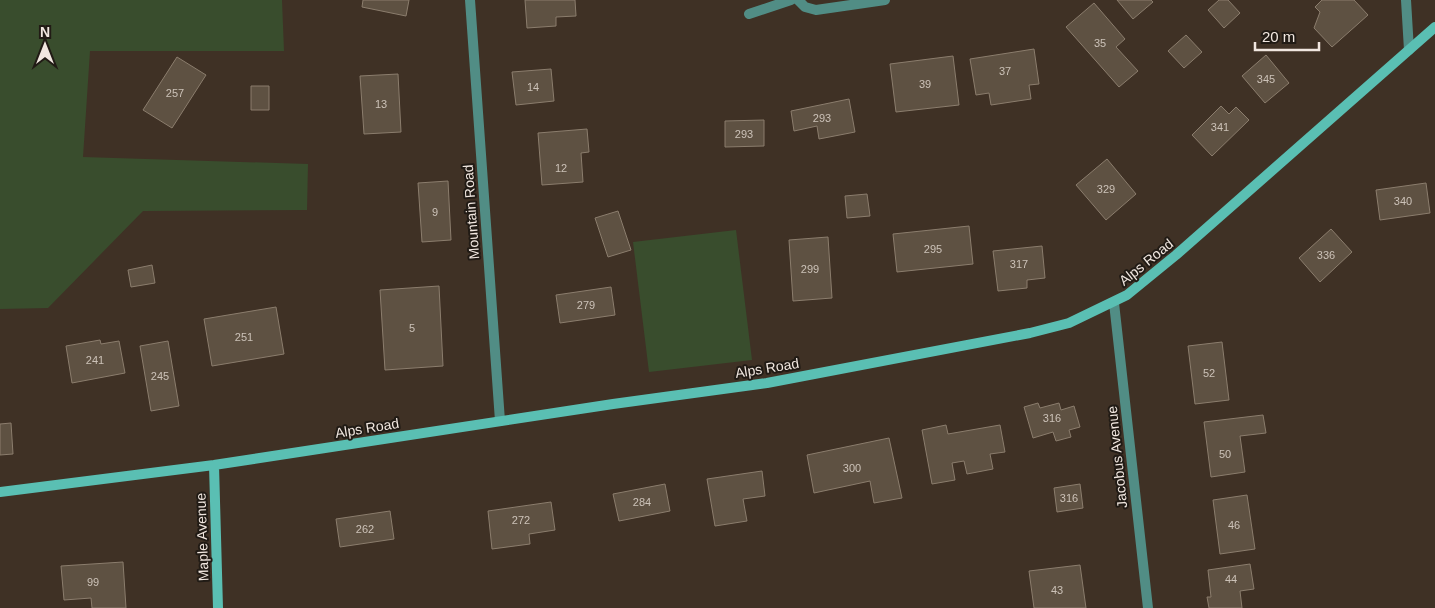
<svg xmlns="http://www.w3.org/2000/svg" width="1435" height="608" viewBox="0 0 1435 608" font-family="Helvetica,sans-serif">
<rect width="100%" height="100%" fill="#3f3125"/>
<path fill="#394d2d" d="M0,0H282L284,51H90L83,157L308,164L307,210L143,211L48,308L0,309Z
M736,230L752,360L649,372L633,242Z"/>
<path fill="#5e5142" stroke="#8b7d6d" d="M363,0H409L406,16L362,7Z
M525,0H575L576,16L556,17V26L527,28Z
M1117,0H1151L1153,2L1133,19Z
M1219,0H1228L1240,13L1224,28L1208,10Z
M1322,0H1354L1368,15L1332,47L1314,28L1320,12L1315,7Z
M1094,3L1125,39L1116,47L1138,71L1119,87L1066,27Z
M1186,35L1202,52L1184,68L1168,51Z
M1034,49L1039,84L1029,85L1031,99L991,105L989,93L976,95L970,59Z
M1266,55L1289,83L1265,103L1242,76Z
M953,56L959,105L896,112L890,64Z
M177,57L206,75L172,128L143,110Z
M551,69L554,101L516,105L512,72Z
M398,74L401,132L364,134L360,76Z
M251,86H269V110H251Z
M849,99L855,132L819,139L817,126L794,131L791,111Z
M1221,106L1229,114L1236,107L1249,120L1212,156L1192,135Z
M764,120V146L725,147V121Z
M587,129L589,152L581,153L583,182L542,185L538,133Z
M1107,159L1136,194L1106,220L1076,185Z
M448,181L451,240L422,242L418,183Z
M1426,183L1430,213L1380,220L1376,190Z
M867,194L870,216L847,218L845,196Z
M618,211L631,250L608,257L595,218Z
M969,226L973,264L897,272L893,234Z
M1331,229L1352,252L1320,282L1299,258Z
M828,237L832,298L793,301L789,240Z
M1042,246L1045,278L1027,280V288L998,291L993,251Z
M152,265L155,283L131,287L128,270Z
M439,286L443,366L385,370L380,290Z
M611,287L615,315L560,323L556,295Z
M276,307L284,354L212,366L204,319Z
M100,340L101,344L119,341L125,373L72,383L66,346Z
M168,341L179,406L151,411L140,346Z
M1222,342L1229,400L1195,404L1188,346Z
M1038,403L1040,408L1059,403L1061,410L1074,406L1080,427L1069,430L1071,437L1056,441L1053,432L1033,438L1024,407Z
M1263,415L1266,433L1240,436L1245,472L1211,477L1204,422Z
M11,423L13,454L0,455V424Z
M946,425L948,434L1000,425L1005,452L990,454L993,469L967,474L964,461L952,463L955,480L932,484L922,430Z
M889,438L902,498L874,503L870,481L814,493L807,455Z
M762,471L765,496L743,499L747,521L715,526L707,479Z
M665,484L670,511L619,521L613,494Z
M1080,484L1083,508L1057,512L1054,488Z
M1247,495L1255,549L1220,554L1213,500Z
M551,502L555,530L529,534L530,544L492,549L488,511Z
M390,511L394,539L340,547L336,519Z
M123,562L126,608H92L91,598L64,600L61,566Z
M1250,564L1254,589L1240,591L1242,608H1209L1207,597H1211L1208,570Z
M1080,565L1086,608H1034L1029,571Z"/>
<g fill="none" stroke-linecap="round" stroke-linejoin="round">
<path stroke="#518d85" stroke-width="10" d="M470,0L500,421
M798,0L805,7L816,10L885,0
M1406,0L1409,50
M749,14L791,0
M1114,303L1148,608"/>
<path stroke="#5abfb3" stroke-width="10" d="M214,465L218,608
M0,492L214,465L613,404L767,383L1030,333L1069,323L1127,295L1176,255L1435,27"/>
</g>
<g text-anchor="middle" stroke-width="4" stroke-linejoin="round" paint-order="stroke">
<g font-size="11" fill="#ccc2b8">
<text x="1100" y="47">35</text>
<text x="1005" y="75">37</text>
<text x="1266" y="83">345</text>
<text x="925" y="88">39</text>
<text x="533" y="91">14</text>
<text x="175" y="97">257</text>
<text x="381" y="108">13</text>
<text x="822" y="122">293</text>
<text x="1220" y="131">341</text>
<text x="744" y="138">293</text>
<text x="561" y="172">12</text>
<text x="1106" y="193">329</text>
<text x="1403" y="205">340</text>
<text x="435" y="216">9</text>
<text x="933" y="253">295</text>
<text x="1326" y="259">336</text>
<text x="1019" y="268">317</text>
<text x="810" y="273">299</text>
<text x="586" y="309">279</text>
<text x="412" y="332">5</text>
<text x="244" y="341">251</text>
<text x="95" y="364">241</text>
<text x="1209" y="377">52</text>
<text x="160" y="380">245</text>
<text x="1052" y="422">316</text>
<text x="1225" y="458">50</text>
<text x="852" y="472">300</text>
<text x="1069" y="502">316</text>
<text x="642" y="506">284</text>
<text x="521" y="524">272</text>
<text x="1234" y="529">46</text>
<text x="365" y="533">262</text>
<text x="1231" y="583">44</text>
<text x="93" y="586">99</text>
<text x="1057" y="594">43</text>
</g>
<g font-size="14" fill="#f1e7e0" stroke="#211b15">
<text transform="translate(471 212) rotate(-94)" y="5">Mountain Road</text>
<text transform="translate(1146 262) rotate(-39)" y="5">Alps Road</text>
<text transform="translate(767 368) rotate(-9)" y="5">Alps Road</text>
<text transform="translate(367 428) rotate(-9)" y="5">Alps Road</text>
<text transform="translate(1117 457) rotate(-96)" y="5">Jacobus Avenue</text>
<text transform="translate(202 537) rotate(-92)" y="5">Maple Avenue</text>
</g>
</g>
<g transform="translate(45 45)" stroke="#211b15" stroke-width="4" paint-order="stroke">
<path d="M0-4L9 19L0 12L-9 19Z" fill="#f1e7e0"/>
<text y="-8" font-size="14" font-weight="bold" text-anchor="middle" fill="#f1e7e0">N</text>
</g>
<path d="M1255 42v8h64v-8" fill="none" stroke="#f1e7e0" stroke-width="2.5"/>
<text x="1262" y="42" font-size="15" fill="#f1e7e0" stroke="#211b15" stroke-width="4" paint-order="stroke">20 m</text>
</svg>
